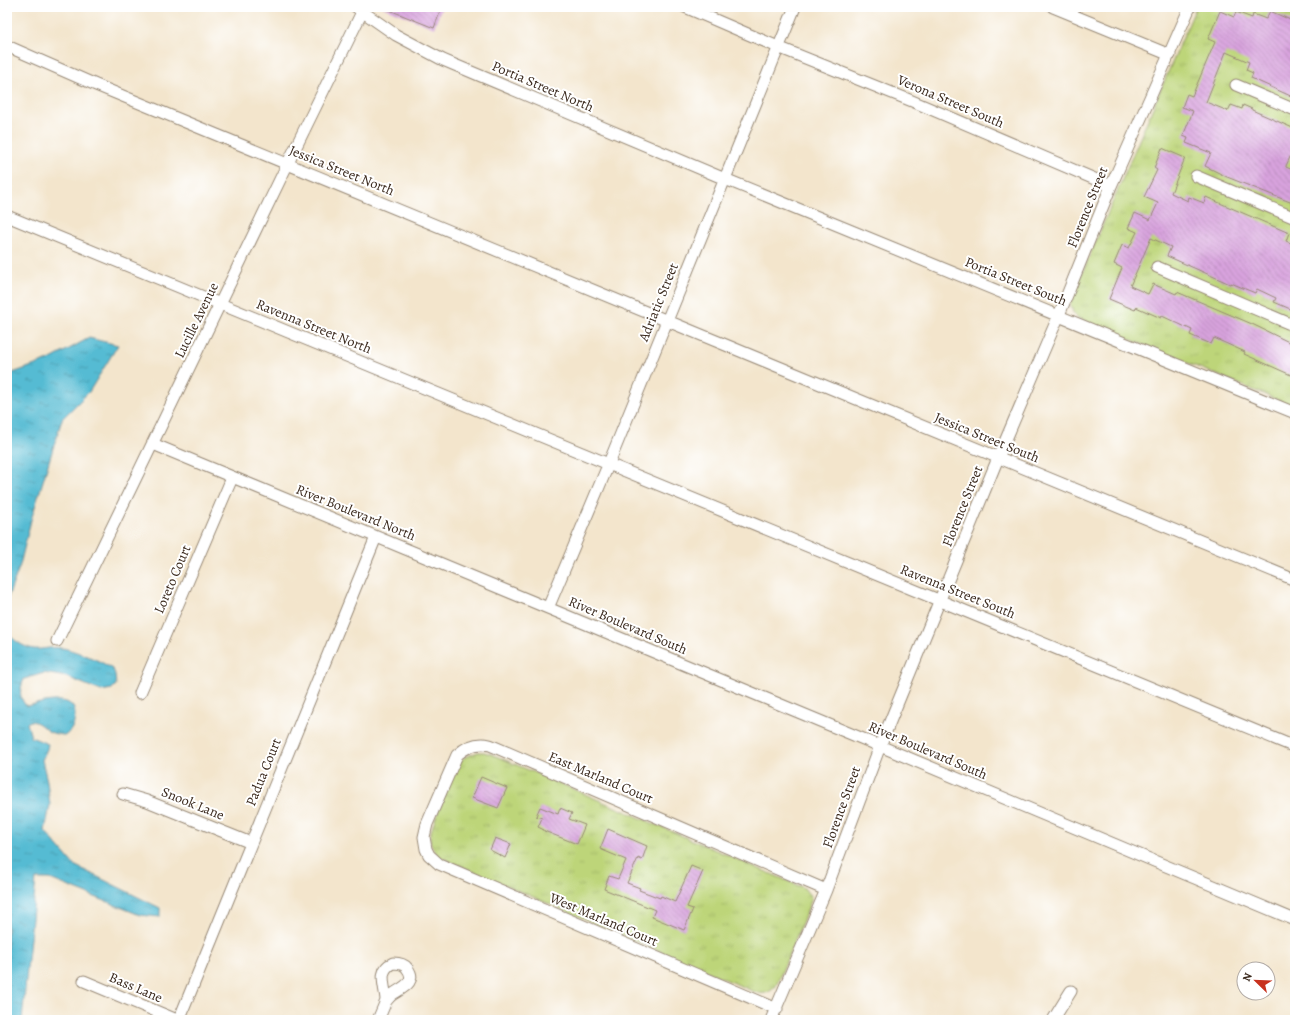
<svg xmlns="http://www.w3.org/2000/svg" width="1302" height="1027" viewBox="0 0 1302 1027" font-family="Alegreya,serif">
<defs>
<pattern id="grass-tufts" width="24" height="20" patternUnits="userSpaceOnUse"><rect width="24" height="20" fill="#bdd579"/><path d="M3 7l-1-3M5 7V3M7 7l1-3M15 17l-1-3M17 17v-4M19 17l1-3" fill="none" stroke="#a3b768"/></pattern>
<pattern id="water-ripples" width="26" height="14" patternUnits="userSpaceOnUse"><rect width="26" height="14" fill="#55bbd3"/><path d="M2 4q2-2 4 0t4 0M15 11q2-2 4 0t4 0" fill="none" stroke="#4898ab"/></pattern>
<pattern id="building-back-hatch" width="6" height="6" patternUnits="userSpaceOnUse"><rect width="6" height="6" fill="#d8a3de"/><path d="M-1 5l2 2M0 0l6 6M5-1l2 2" fill="none" stroke="#b085b3"/></pattern>
</defs>
<rect width="100%" height="100%" fill="#fff"/>
<filter id="ink" filterUnits="userSpaceOnUse"><feTurbulence type="fractalNoise" baseFrequency=".025" numOctaves="2"/><feDisplacementMap in="SourceGraphic" scale="8" xChannelSelector="R" yChannelSelector="G"/><feConvolveMatrix kernelMatrix="1 2 1 2 8 2 1 2 1" color-interpolation-filters="sRGB"/></filter>
<filter id="wash" filterUnits="userSpaceOnUse"><feTurbulence type="fractalNoise" baseFrequency=".012" numOctaves="4" result="noise"/><feDisplacementMap in="SourceGraphic" scale="16" xChannelSelector="R" yChannelSelector="G"/><feGaussianBlur stdDeviation="0.9" result="paint"/><feColorMatrix in="noise" values="0 0 0 0 0 0 0 0 0 0 0 0 0 0 0 0 0 1.4 0 .05"/><feComposite in="paint" operator="in"/></filter>
<g filter="url(#wash)">
<rect width="100%" height="100%" fill="#f3e5cc"/>
<path fill="url(#grass-tufts)" stroke="#7c804c" d="M1196,7H1295V407L1078,318L1072,311L1073,308L1070,307L1072,297Z
M478,752H484L491,754L804,888L811,897V901L776,986C769,993 764,995 755,992L440,857C435,852 430,846 430,838C430,827 454,773 461,761L465,757Z"/>
<path fill="url(#water-ripples)" stroke="#487278" d="M89,338L118,345L89,392L62,419L31,520L20,565L7,600V375L49,360Z
M7,629C11,640 23,647 34,649C43,650 53,646 62,648C71,649 108,663 113,670C116,673 115,680 116,685L112,689L101,691L67,677L44,673L24,679C20,690 18,695 26,706C39,704 76,691 75,716C74,725 72,730 66,735C60,735 55,734 50,732C42,728 41,722 30,721L27,723L31,737L48,744L47,749L42,760L47,781L50,805L45,831L74,865L160,908V917L140,915L50,879H36L22,1020H7Z"/>
<g id="blocks">
<path fill="url(#building-back-hatch)" d="M382,7H442L434,28Z
M1220,11L1234,17L1236,12L1252,18L1253,14L1266,19L1270,11L1295,22V98L1251,78L1253,73L1246,70L1249,62L1226,52L1206,102L1228,111L1231,105L1242,109L1243,105L1252,109V110L1295,129V146L1286,166V167L1295,171V204L1227,177L1205,166L1211,153L1186,143L1188,138L1183,136L1193,111L1182,107L1187,94L1192,96L1215,42L1208,39Z
M1162,148L1185,158L1171,193L1188,201L1189,197L1204,203L1206,197L1289,233L1286,241L1295,245V311L1274,302L1276,298L1257,289L1255,293L1231,283L1230,284L1167,256L1171,247L1151,238L1130,286L1148,294L1153,284L1176,294L1177,292L1252,324L1295,345V365L1291,375L1244,354L1245,352L1214,338L1211,344L1190,335L1192,330L1162,316L1161,318L1136,307L1135,310L1109,299L1122,268L1114,264L1122,245L1129,248L1137,232L1128,228L1135,213L1150,220L1158,203L1144,197L1157,170L1154,168Z
M481,777L507,788L498,808L472,798Z
M540,807L558,814L560,808L572,813L569,819L585,825L577,844L544,831V830L538,827L542,818L536,816Z
M608,829L647,846L642,860L638,858L627,883L640,888L639,890L660,898L661,896L675,902L691,866L703,871L687,907L693,909L684,930L652,917L655,910L604,889L609,876L618,879L626,860L600,849Z
M495,838L511,844L505,858L490,850Z"/>
</g>
</g>
<g filter="url(#ink)">
<use href="#blocks" fill-opacity="0" stroke="#978875" stroke-width="1"/>
<g fill="none" stroke-linecap="round" stroke-linejoin="round">
<g stroke="#978875" stroke-width="13">
<path id="street" d="M356,7L396,35L443,60L725,179L1295,413
M685,7L778,47L912,101L1111,186
M1053,7L1170,55
M7,46L96,85L1295,580
M1236,85L1295,110
M1196,176L1295,218
M7,216L1295,747
M1157,267L1295,326
M153,444L880,746L1295,920
M548,608L609,463L795,7
M57,641L288,163L362,12
M140,693L232,478
M123,794L147,801L251,843
M393,963C399,963 404,964 407,968C418,982 402,988 393,994C390,996 388,999 386,1001C386,988 376,970 393,963Z
M84,981L177,1020
M777,1009L439,864L429,855L426,849L424,837L427,824L457,755C467,746 477,742 490,745L826,890
M179,1020L376,537
M378,1020L386,1001
M771,1020L826,890L880,746L998,458L1059,315L1111,186L1190,7
M1053,1020L1071,991"/>
</g>
<use href="#street" stroke="#fff" stroke-width="11"/>
</g>
</g>
<g text-anchor="middle" stroke-width="4" stroke-linejoin="round" paint-order="stroke">
<g font-size="14" fill="#3b2a1e" stroke="#fff">
<text transform="translate(543 86) rotate(23)" y="5">Portia Street North</text>
<text transform="translate(951 101) rotate(23)" y="5">Verona Street South</text>
<text transform="translate(342 170) rotate(22)" y="5">Jessica Street North</text>
<text transform="translate(1087 207) rotate(-68)" y="5">Florence Street</text>
<text transform="translate(1016 281) rotate(22)" y="5">Portia Street South</text>
<text transform="translate(658 302) rotate(-68)" y="5">Adriatic Street</text>
<text transform="translate(196 320) rotate(-64)" y="5">Lucille Avenue</text>
<text transform="translate(314 326) rotate(22)" y="5">Ravenna Street North</text>
<text transform="translate(987 437) rotate(22)" y="5">Jessica Street South</text>
<text transform="translate(962 506) rotate(-68)" y="5">Florence Street</text>
<text transform="translate(356 512) rotate(22)" y="5">River Boulevard North</text>
<text transform="translate(172 579) rotate(-67)" y="5">Loreto Court</text>
<text transform="translate(958 591) rotate(22)" y="5">Ravenna Street South</text>
<text transform="translate(628 625) rotate(23)" y="5">River Boulevard South</text>
<text transform="translate(928 750) rotate(23)" y="5">River Boulevard South</text>
<text transform="translate(263 772) rotate(-68)" y="5">Padua Court</text>
<text transform="translate(601 777) rotate(23)" y="5">East Marland Court</text>
<text transform="translate(193 803) rotate(22)" y="5">Snook Lane</text>
<text transform="translate(841 807) rotate(-70)" y="5">Florence Street</text>
<text transform="translate(604 919) rotate(23)" y="5">West Marland Court</text>
<text transform="translate(136 987) rotate(23)" y="5">Bass Lane</text>
</g>
</g>
<rect width="1302" height="1027" fill="none" stroke="#fff" stroke-width="24"/>
<g transform="translate(1256 981) rotate(293)"><circle r="19" fill="#ffffff" stroke="#b1aaa5"/>
<path d="M0-3L7 15L0 10L-7 15Z" fill="#c8321e"/>
<text y="-6" font-size="11" font-weight="bold" text-anchor="middle" fill="#3b2a1e">N</text>
</g>
</svg>
